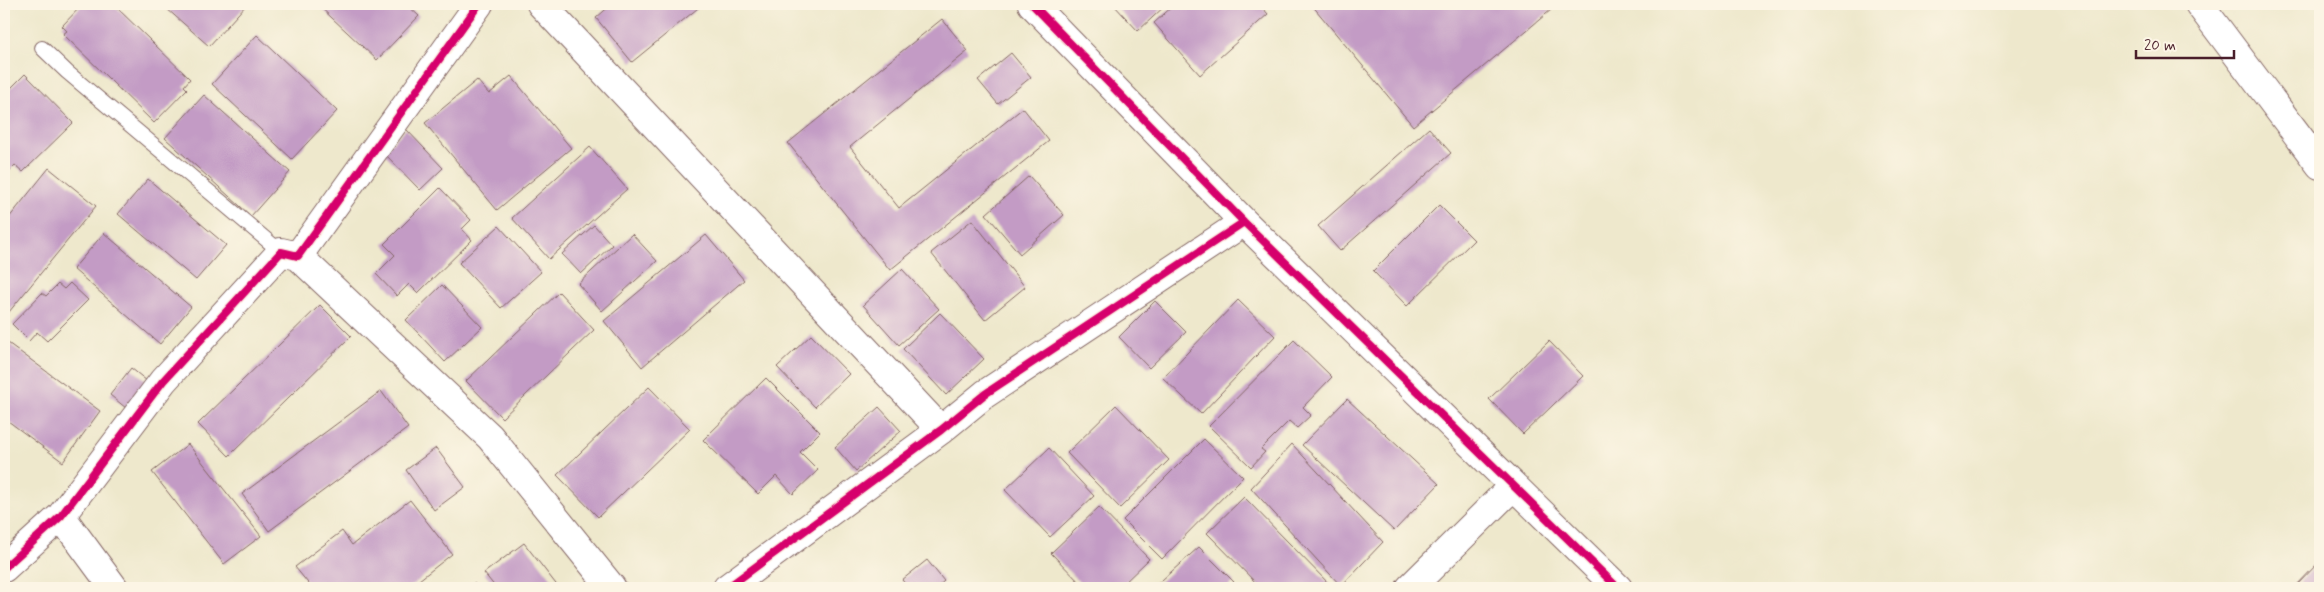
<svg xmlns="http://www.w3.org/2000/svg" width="2324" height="592" viewBox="0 0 2324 592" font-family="Mynerve,sans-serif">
<rect width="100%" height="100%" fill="#fcf5e5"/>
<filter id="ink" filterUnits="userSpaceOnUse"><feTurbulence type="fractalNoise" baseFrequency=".02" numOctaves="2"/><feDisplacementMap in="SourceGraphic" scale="10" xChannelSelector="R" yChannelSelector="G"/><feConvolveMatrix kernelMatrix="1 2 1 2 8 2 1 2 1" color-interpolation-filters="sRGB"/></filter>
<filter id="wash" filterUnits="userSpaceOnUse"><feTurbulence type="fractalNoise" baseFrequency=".0096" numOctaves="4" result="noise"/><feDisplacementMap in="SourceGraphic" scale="20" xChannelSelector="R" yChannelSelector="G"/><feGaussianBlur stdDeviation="1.12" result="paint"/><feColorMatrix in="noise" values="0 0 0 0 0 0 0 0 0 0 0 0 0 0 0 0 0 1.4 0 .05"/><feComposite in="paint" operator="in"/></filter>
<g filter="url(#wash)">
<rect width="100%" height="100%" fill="#eee8cc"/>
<g id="blocks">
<path fill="#c39bc5" d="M83,4H113L190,79L184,86L187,89L154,123L63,34L67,31L62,26Z
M170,4H247L209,46L166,8Z
M317,4H406L419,16L377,60Z
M612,4H703L632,62L596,18Z
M1113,4H1167L1138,31Z
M1175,4H1259L1268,14L1200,75L1154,23Z
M1311,4H1558L1413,126Z
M942,19L968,51L850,147L899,208L1023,108L1049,141L890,270L788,143Z
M257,35L337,111L292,159L212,84Z
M1011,53L1031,77L998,104L978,80Z
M25,74L73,123L23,172L15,165L4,176V95Z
M511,76L571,148L497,210L425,123L477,80L489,94Z
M204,95L290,172L251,216L165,138Z
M1429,128L1451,153L1340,251L1318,226Z
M406,129L443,168L420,190L383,152Z
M590,147L627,189L549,259L512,218Z
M49,168L96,206L4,318V224Z
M1029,176L1064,215L1020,254L986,214Z
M148,179L226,245L196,280L118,214Z
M440,188L471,220L462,229L472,240L418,293L409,284L397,296L376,274L395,255L384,244Z
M1439,205L1474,240L1407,306L1373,271Z
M972,220L1025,287L985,320L931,253Z
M594,225L612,245L581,274L562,254Z
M499,226L541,272L501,308L459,263Z
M104,233L191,307L160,344L73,269Z
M632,234L657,261L602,311L578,284Z
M706,235L744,280L642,367L604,321Z
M902,269L939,309L899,345L863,305Z
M70,283L88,300L47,341L37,332L29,341L12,324L42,293L46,296L58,284L64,289Z
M442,285L482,327L445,362L406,320Z
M559,292L594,330L502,418L466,381Z
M1238,300L1275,336L1201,414L1163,378Z
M1155,301L1186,332L1149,368L1119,337Z
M320,305L351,336L229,456L198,424Z
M940,313L984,359L946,395L903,349Z
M811,335L849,374L815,407L777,367Z
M4,340L100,411L63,462L4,418Z
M1294,340L1332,377L1303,407L1311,415L1297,428L1289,421L1261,449L1265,452L1251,467L1209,426Z
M1549,341L1583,376L1523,434L1489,399Z
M131,368L147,381L126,408L110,395Z
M766,378L820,432L800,452L818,470L793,494L776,476L758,494L703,440Z
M649,387L690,429L598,517L557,475Z
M381,391L408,428L269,531L242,494Z
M1347,399L1439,484L1394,531L1302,445Z
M1116,405L1169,460L1120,508L1067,453Z
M879,407L901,431L856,471L835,447Z
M1204,439L1243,477L1162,559L1123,520Z
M188,444L261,536L224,564L152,472Z
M1292,444L1383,542L1341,586L1251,488Z
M436,448L465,487L434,510L406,470Z
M1049,448L1094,496L1050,537L1005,490Z
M1244,497L1333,588H1261L1207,533Z
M410,500L452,554L409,588H312L295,567L342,531L352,545Z
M1099,507L1149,559L1119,588H1085L1051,553Z
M524,543L559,588H496L484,573Z
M1199,547L1234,582L1227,588H1153Z
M927,560L944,581L936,588H909L902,580Z
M2320,561V588H2294Z
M264,583L269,588H258Z
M474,583L479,588H467Z"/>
</g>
</g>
<g filter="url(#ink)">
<use href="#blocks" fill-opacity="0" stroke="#836563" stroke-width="1"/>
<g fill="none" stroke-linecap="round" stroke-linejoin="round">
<g stroke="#836563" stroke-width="16">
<path id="service" d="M42,48L67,72L281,252"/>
</g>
<g stroke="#836563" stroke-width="30">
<path id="minor" d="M541,4L941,430
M1032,4L1244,222L1618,588
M2199,4L2320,165
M298,256L490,437L612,588
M61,516L114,588
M4,568L61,516L163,381L281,252L298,256L479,4
M727,588L941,430L985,394L1244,222
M1410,588L1512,487"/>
</g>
<use href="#service" stroke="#fff" stroke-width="14"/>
<use href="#minor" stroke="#fff" stroke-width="28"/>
<g stroke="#fcf5e5" stroke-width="11">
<path id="cycleway" d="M1032,4L1244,222L1618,588
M4,568L61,516L163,381L281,252L298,256L479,4
M727,588L941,430L985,394L1244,222"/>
</g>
<use href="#cycleway" stroke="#d6006c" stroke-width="8"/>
</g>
</g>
<rect width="2324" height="592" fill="none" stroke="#fcf5e5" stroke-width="20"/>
<path d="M2136 50v8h98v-8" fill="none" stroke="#4a1f2b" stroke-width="2.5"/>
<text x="2144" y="50" font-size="15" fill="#4a1f2b" stroke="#fcf5e5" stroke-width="4" paint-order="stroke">20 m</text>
</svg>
